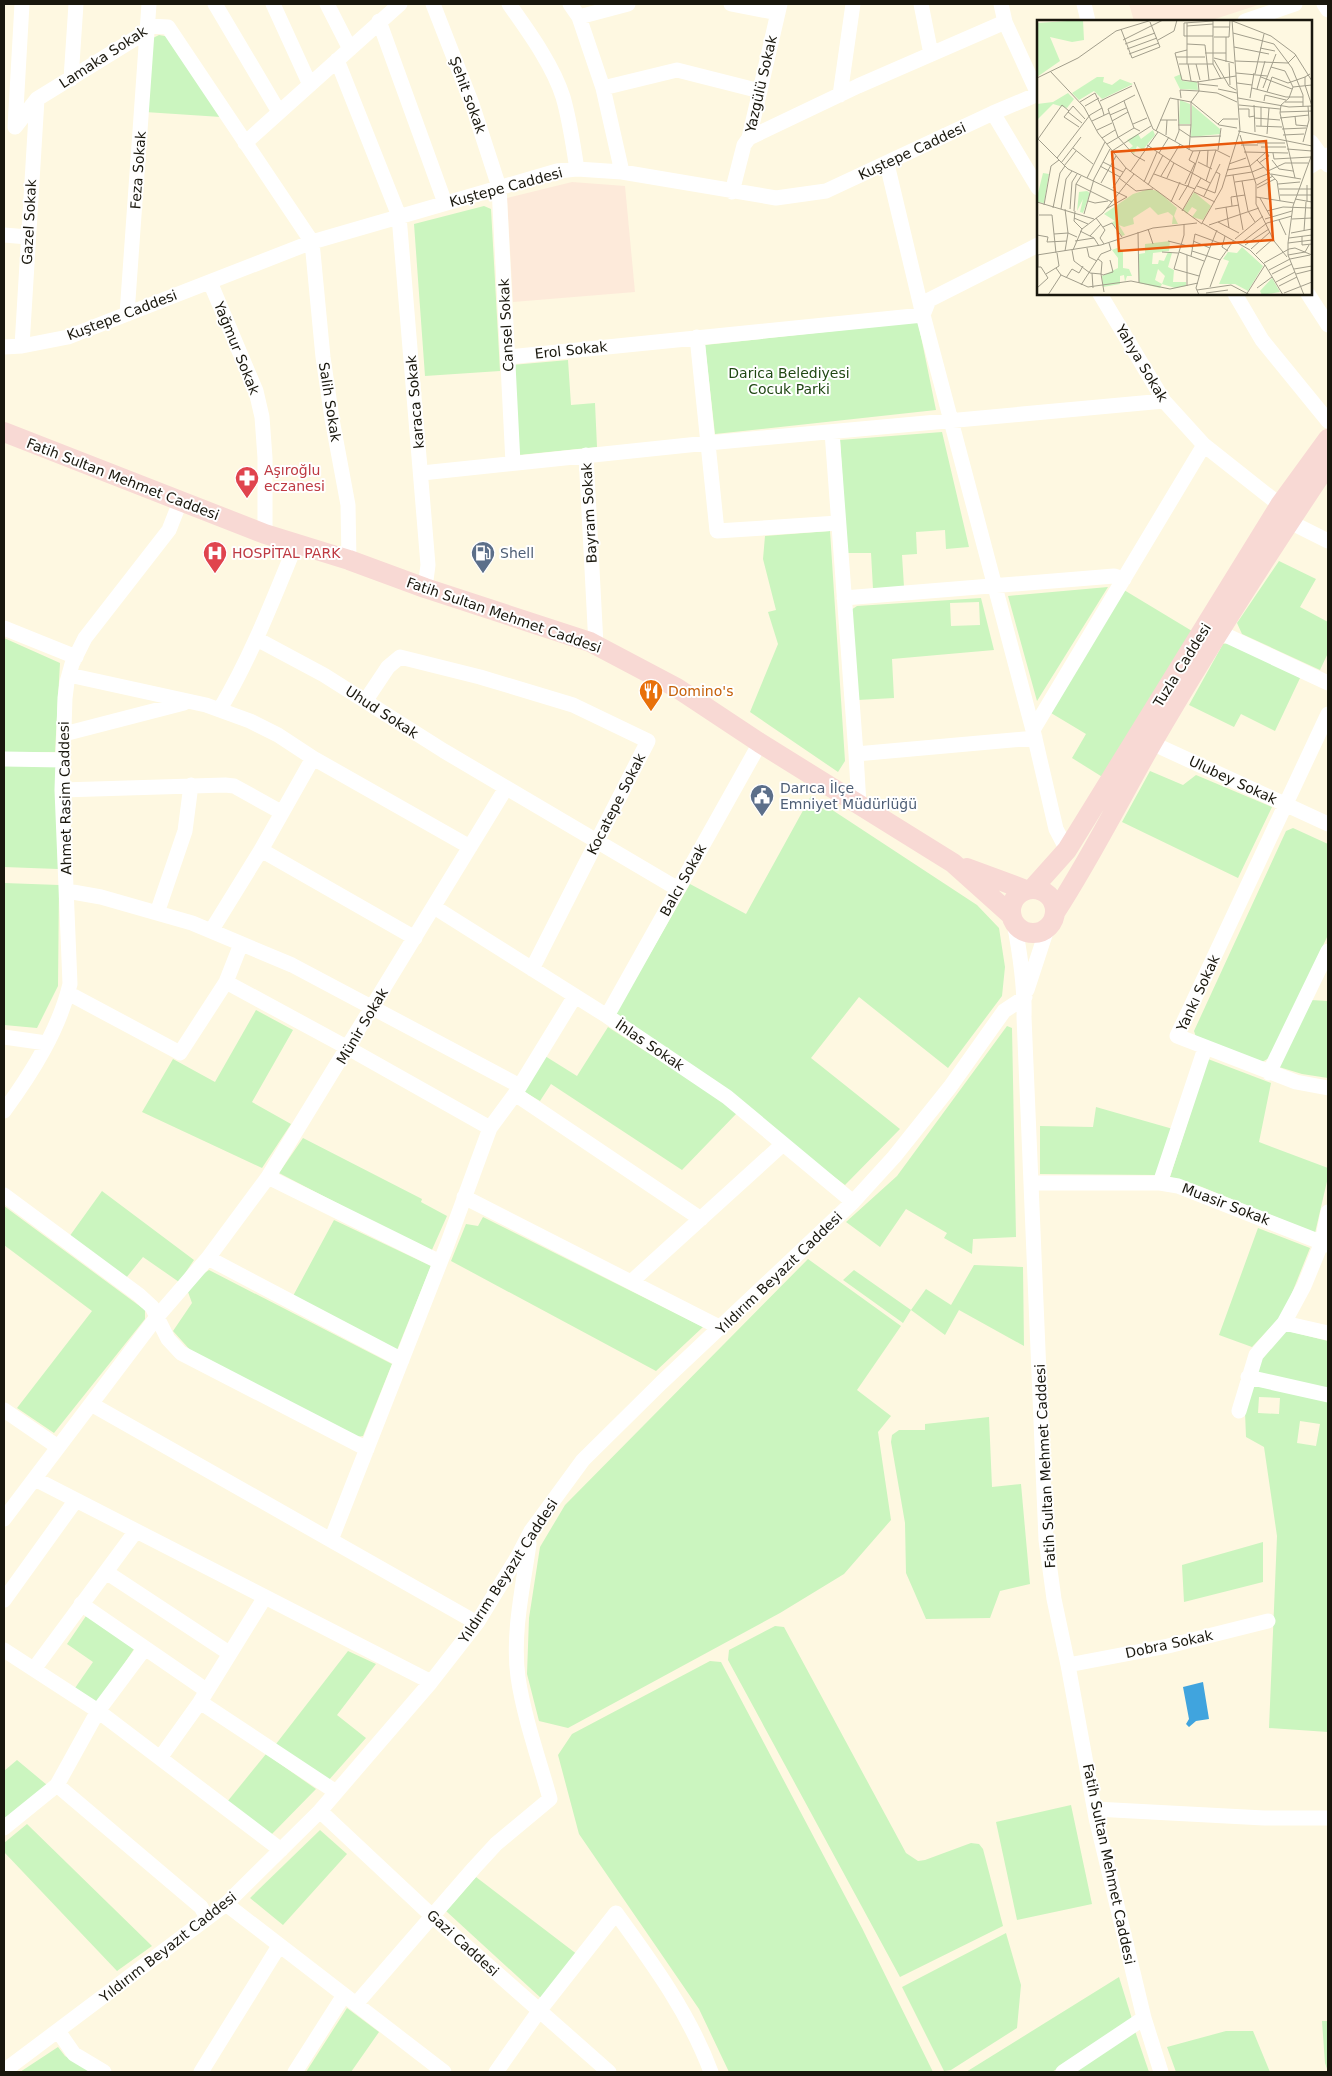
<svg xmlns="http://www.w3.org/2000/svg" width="1332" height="2076" viewBox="0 0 1332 2076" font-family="'DejaVu Sans',sans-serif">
<rect width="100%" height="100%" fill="#fef8e1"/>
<path fill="#fdeada" d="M1129,4H1261L1209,21H1134Z
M572,182L625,186L635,292L513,302L507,198Z"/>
<path fill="#cbf5bf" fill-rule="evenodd" d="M159,35L170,37L221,117L145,112L151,39Z
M484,206L491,209L500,371L425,376L414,224Z
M918,322L936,410L715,434L705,345Z
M568,360L571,405L595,403L597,447L519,455L512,365Z
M942,432L969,547L946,549L945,530L916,532L917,554L902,555L904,587L873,589L871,553H847L840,440Z
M830,531L845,761L838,772L750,712L778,644L768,612L776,610L763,559L765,536Z
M1279,561L1316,579L1300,607L1328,622V653L1320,670L1242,634L1237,623Z
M1108,587L1037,701L1008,596Z
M1124,590L1192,631L1104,778L1072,758L1086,734L1051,713Z
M981,598L994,650L892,659L894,698L858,700L851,610L857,606ZM979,602L980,625L951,626L950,603Z
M4,638L60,663L55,752L4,753Z
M1229,643L1301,676L1275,731L1241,714L1234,727L1189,705L1223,644Z
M4,765L56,766L58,869L4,867Z
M1150,771L1183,785L1196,775L1272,807L1238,878L1122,822Z
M811,796L977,905L999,928L1005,967L1002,996L948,1068L859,997L811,1058L900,1129L845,1185L616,1013L690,884L746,914Z
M1293,828L1328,844V935L1269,1058L1262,1062L1196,1037L1194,1031L1286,831Z
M4,883L59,885L58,986L37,1028L4,1025Z
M1311,1000L1328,1001V1078L1302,1074L1279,1067Z
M256,1010L293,1030L252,1102L291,1124L262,1168L142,1112L173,1059L215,1082Z
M1007,1026L1012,1028L1016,1237L973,1239L972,1254L944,1238L947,1233L906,1209L880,1247L846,1222L897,1176Z
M608,1027L724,1102L737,1113L682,1170L551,1084L540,1101L523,1091L545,1056L577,1076Z
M1208,1059L1271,1083L1259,1142L1328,1168V1177L1315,1233L1202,1187L1170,1177Z
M1096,1107L1173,1129L1158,1175L1040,1174V1126L1093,1127Z
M303,1138L422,1199L421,1202L447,1216L431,1252L279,1173Z
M102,1191L194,1260L179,1282L143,1257L126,1278L69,1237Z
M4,1206L145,1310V1319L54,1433L17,1408L92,1311L4,1245Z
M483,1217L703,1327L656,1371L451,1261L466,1224L478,1226Z
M334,1220L431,1266L397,1350L293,1296Z
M1258,1228L1310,1248L1284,1313L1252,1347L1219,1335Z
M808,1259L901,1326L857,1390L891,1416L878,1432L891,1520L844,1574L780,1613L568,1728L539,1721L527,1674L529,1618L540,1547L565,1505Z
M974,1265L1023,1267L1024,1346L959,1310L945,1335L911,1310L903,1323L843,1280L854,1270L911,1310L926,1289L951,1305Z
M209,1270L392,1364L363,1436L356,1437L191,1351L173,1331L192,1303L188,1292L203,1274Z
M1284,1330L1328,1341V1389L1254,1373L1261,1355Z
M1252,1385L1328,1401V1732L1269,1728L1277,1536L1264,1447L1246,1437L1245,1412ZM1259,1397L1280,1398L1279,1414L1258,1413ZM1300,1421L1320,1424L1316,1446L1297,1443Z
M989,1417L992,1487L1021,1484L1030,1584L1000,1591L990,1618L926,1619L906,1573L905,1523L891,1442L892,1435L899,1430H925V1424Z
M1263,1542V1582L1184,1602L1182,1565Z
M86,1616L134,1649L98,1703L75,1688L93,1662L67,1644Z
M775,1626L784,1627L906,1853L918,1861L925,1860L971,1843L979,1844L983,1849L1003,1926L900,1977L728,1660L729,1650Z
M348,1651L376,1664L337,1715L366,1738L328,1781L276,1744Z
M710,1661L721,1662L862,1928L933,2072H729L699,2009L579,1834L558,1755L572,1734Z
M266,1754L316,1789L271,1835L227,1802Z
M17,1760L47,1785L4,1821V1771Z
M1071,1805L1092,1904L1017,1920L996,1822Z
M27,1824L152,1946L117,1971L4,1852V1843Z
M320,1830L347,1854L283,1925L250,1898Z
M476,1877L578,1955L542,1999L446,1911Z
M1006,1933L1021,1985L1017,2028L951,2070L944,2071L902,1987Z
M1119,1977L1132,2019L1052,2072H966Z
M347,2008L379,2032L351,2072H306Z
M1322,2021H1328V2072L1325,2063Z
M1135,2031L1149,2072H1073Z
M1226,2031H1253L1270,2072H1176L1167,2047Z
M58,2047L65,2056L92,2072H20Z"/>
<path fill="#40a4de" d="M1203,1682L1209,1719L1196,1721L1189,1727L1186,1724L1189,1719L1183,1687Z"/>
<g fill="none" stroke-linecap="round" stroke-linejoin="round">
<path stroke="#fff" stroke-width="15" d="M215,4L279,112
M273,4L310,85
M327,4L350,49
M433,4L472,104L499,187L513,463
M509,4C528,31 553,65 563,97C570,121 573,145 577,169
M570,4L579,17L603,88L622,172
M731,4L778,13
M921,4L931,54
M1001,4L1005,22L1038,94
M1084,4L1088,21
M1324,4L1328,10
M579,17L628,4
M379,21L445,203
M1245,21L1295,4
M148,26L168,27L312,242L323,357L332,419L348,505L349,560
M337,60L399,216L428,565L425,588
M71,79L76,4
M603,88L677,70L760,91
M840,95L853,4
M993,113L1038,188
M15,127L37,99L144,33L148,26
M15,127L22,4
M749,138L858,86L1005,22
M1311,142L1328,165
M245,143L400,4
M887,164L923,315L1033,730L1056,829L1067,850
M1311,166L1328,155
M732,192L744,145L749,138L780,4
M4,235L28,237
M210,282L256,391L262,417L265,458V534
M1100,294L1164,401L1204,445L1280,505
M1235,294L1262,340L1328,421
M1308,294L1328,325
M127,314L149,4
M697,337L717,531L838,523
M22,346L37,99
M4,347L22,346L68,337L312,242L557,171L577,169L622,172L776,198L826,191L993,113L1038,94
M508,357L923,315L929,300L1038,245
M832,432L856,754
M586,455L596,645
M422,473L708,443L1164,401
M1290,522L1328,541
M844,598L1114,576L1124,579
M4,628L76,657
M1219,632L1328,683
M257,639L324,675L444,751L678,889
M69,675L206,705L250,721L278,735L313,758L470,847
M366,700L388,667L400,657L480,677L573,705L648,741L532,969
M220,709C251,657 273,600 296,544
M1328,714L1177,1036L1296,1082L1328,1088
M1033,730L1204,445
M64,734L184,703
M1143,739L1328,824
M4,759L63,760
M62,790L225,785L234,786L281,812
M859,805L856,754L1035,738
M261,850L415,938
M67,891L101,897L192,923L292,965L520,1086
M434,907L607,1016L727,1097L853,1202
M157,913L185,831L191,785
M1014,922C1020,954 1025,985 1024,1017L1046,1540L1054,1599L1068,1665L1096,1818L1144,2018L1161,2072
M211,931L261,850L313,758
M226,982L348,1048L490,1128
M1027,990L1047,929
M68,993L180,1053L226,982L241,944
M607,1016L760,743
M4,1037L46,1043
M1269,1073L1328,951
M515,1094L701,1219
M4,1111C32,1073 59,1030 70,984L62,790L65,698L67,682L72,664L85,638L169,530L180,502
M268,1177L440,1262
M1031,1183H1160L1178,1186L1328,1245
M1160,1183L1205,1048
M4,1195L139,1295L152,1307L168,1339L181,1353L367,1449
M464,1197L721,1328
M208,1258L268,1177L506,788
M631,1282L783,1144
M1284,1323L1328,1333
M1248,1377L1328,1395
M91,1404L477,1623
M4,1410L58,1447
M1239,1411L1256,1355L1284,1323L1304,1286L1322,1242L1328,1212
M35,1479L431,1682
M4,1519L156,1318L208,1258L402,1360
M331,1540L447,1245L490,1128L515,1094L575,996
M106,1572L229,1653
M4,1600L76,1500
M81,1604L206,1690
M4,1650L98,1711L281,1850
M1068,1665L1168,1646L1268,1621
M34,1669L136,1531
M200,1702L336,1792
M160,1758L200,1702L265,1597
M57,1785L201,1907L207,1918
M1095,1809L1264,1818H1328
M320,1811L431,1915L609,2072
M4,1828L57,1785L98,1711L145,1648
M226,1904L444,2072
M356,2004L474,1868L496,1844L550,1799C539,1759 524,1718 518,1677C512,1634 523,1587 529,1544
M58,2031L74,2054L104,2072
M4,2071L226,1904L320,1811L431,1682L477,1623L518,1556L531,1531L583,1460L661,1383L853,1202L894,1157L950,1087L1004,1011L1025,997
M201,2072L279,1946
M295,2072L344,1995
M496,2072L539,2011L616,1913C653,1964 689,2013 711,2072
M1063,2072L1144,2018"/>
<path stroke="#f8d9d4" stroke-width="20" d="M4,432L265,534L349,560L425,588L590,642L677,688L760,743L953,863L1011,915
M967,868L1026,890
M1033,888L1067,850L1280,505L1328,439
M1011 911a22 22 0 1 1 44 0a22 22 0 1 1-44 0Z
M1056,911C1091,857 1120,799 1152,743C1207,648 1267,555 1328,464"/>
</g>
<defs>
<g id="pharmacy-pin" transform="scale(1.25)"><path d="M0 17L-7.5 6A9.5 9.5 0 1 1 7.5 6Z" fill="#e0444e" stroke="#fff"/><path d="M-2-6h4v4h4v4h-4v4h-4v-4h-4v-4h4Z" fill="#fff"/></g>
<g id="hospital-pin" transform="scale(1.25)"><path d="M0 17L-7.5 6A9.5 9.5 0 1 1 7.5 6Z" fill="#e0444e" stroke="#fff"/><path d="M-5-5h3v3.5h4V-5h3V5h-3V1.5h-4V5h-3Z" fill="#fff"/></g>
<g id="fuel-pin" transform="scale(1.25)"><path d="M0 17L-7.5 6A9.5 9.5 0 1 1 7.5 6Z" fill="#5c6f8a" stroke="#fff"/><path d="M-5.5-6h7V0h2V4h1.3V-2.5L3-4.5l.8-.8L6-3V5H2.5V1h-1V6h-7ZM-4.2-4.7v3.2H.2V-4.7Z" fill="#fff"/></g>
<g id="restaurant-pin" transform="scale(1.25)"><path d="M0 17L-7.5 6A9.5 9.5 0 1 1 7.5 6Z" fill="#e8710a" stroke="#fff"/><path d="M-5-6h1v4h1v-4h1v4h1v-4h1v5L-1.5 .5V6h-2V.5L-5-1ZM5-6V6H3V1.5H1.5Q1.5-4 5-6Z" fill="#fff"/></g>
<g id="civic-pin" transform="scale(1.25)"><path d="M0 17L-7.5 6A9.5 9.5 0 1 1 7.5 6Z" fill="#5c6f8a" stroke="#fff"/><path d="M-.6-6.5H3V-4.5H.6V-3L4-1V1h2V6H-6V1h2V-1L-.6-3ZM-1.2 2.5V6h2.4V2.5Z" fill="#fff"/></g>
</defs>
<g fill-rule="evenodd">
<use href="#pharmacy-pin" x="247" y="478"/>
<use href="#hospital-pin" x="215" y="553"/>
<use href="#fuel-pin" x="483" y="553"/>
<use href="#restaurant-pin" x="651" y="691"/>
<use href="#civic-pin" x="762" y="796"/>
</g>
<g text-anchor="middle" stroke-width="4" stroke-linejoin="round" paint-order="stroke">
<g font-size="14" fill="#19170d" stroke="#fff">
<text transform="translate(103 57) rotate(-33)" y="5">Lamaka Sokak</text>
<text transform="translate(761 84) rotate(-77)" y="5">Yazgülü Sokak</text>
<text transform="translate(468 95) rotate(70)" y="5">Şehit sokak</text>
<text transform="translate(912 151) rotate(-25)" y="5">Kuştepe Caddesi</text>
<text transform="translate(138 170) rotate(-86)" y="5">Feza Sokak</text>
<text transform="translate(506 187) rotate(-15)" y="5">Kuştepe Caddesi</text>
<text transform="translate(29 222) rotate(-87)" y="5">Gazel Sokak</text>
<text transform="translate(122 315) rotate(-21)" y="5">Kuştepe Caddesi</text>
<text transform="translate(506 325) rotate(-93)" y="5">Cansel Sokak</text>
<text transform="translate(237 348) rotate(68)" y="5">Yağmur Sokak</text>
<text transform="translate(571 350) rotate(-6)" y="5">Erol Sokak</text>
<text transform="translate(1142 363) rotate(59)" y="5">Yahya Sokak</text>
<text transform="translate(330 402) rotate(81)" y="5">Salih Sokak</text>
<text transform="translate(415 402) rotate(-95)" y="5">karaca Sokak</text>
<text transform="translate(123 479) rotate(21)" y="5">Fatih Sultan Mehmet Caddesi</text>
<text transform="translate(589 513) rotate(-93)" y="5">Bayram Sokak</text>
<text transform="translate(504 615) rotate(19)" y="5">Fatih Sultan Mehmet Caddesi</text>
<text transform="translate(1182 665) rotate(-58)" y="5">Tuzla Caddesi</text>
<text transform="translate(382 712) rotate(33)" y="5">Uhud Sokak</text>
<text transform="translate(1233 780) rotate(25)" y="5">Ulubey Sokak</text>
<text transform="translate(65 798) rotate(-91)" y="5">Ahmet Rasim Caddesi</text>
<text transform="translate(616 804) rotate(-63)" y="5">Kocatepe Sokak</text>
<text transform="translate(683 880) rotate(-61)" y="5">Balcı Sokak</text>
<text transform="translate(1198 993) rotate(-65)" y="5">Yankı Sokak</text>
<text transform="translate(362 1026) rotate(-59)" y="5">Münir Sokak</text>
<text transform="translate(650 1045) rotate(34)" y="5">İhlas Sokak</text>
<text transform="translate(1226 1204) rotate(21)" y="5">Muasir Sokak</text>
<text transform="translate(779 1273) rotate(-44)" y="5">Yıldırım Beyazıt Caddesi</text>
<text transform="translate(1045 1466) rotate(-93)" y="5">Fatih Sultan Mehmet Caddesi</text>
<text transform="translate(508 1571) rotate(-57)" y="5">Yıldırım Beyazıt Caddesi</text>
<text transform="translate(1169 1644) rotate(-12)" y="5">Dobra Sokak</text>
<text transform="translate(1109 1864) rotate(78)" y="5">Fatih Sultan Mehmet Caddesi</text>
<text transform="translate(463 1943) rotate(42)" y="5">Gazi Caddesi</text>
<text transform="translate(168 1947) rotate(-38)" y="5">Yıldırım Beyazıt Caddesi</text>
</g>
<g font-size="14" fill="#204813" stroke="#fff">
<text x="789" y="378">Darica Belediyesi<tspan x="789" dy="16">Cocuk Parki</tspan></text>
</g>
<g font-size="14" fill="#be3a42" stroke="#fff" text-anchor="start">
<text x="264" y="475">Aşıroğlu<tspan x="264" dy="16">eczanesi</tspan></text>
<text x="232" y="558">HOSPİTAL PARK</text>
</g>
<g font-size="14" fill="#4e5e75" stroke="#fff" text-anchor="start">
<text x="500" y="558">Shell</text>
<text x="780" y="793">Darıca İlçe<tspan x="780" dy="16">Emniyet Müdürlüğü</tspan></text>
</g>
<g font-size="14" fill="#c56008" stroke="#fff" text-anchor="start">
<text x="668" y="696">Domino's</text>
</g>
</g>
<g transform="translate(1037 20)">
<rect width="275" height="275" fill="#fef8e1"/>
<path d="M46,0L47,20L35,22L13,17L23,41L0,57V3ZM144,54L145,61L160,62L161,70L143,69L137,57ZM60,57H67L66,62L75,65L83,59L96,64L65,79L57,71L42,80L35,73ZM31,73L37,79L30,88L16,84L0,100V84L16,82ZM143,80L153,84V104H142ZM155,85L183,109V114L154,117ZM116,110L118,115L113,121L106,130L100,126L97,134L92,129L96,126L90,120L101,114L104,119ZM6,153L12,154L7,183L0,182V177ZM112,169L121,171L140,188L137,196L141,204H135L136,196L131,192L121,195L113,187L96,198L97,204L87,207L82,205L88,215L85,216L75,202L78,201L67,194L96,174ZM50,171L53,173L46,193L43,192L46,179L40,191L42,172ZM157,172L174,186L166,200L155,197L160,190L155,187L150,194L146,190ZM133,221L132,231L116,233L115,244H121L122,240L127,241L131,232L135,233L131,247L137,250L136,262H149V266L138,268L125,264L128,256L121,249L118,260L125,264L123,268L102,263V234L108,233V224ZM205,227L226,246L211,271L198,264H182L192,241L186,239L191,232L200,233ZM80,228L86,230V248L92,249L95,256H90L88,262L87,255L83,256V264L66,267L65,256L81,248V238L75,230ZM235,258L243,272L225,275L223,271Z" fill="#cbf5bf"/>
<path fill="none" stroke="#a29e8c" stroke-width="1" d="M195,0L203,110L185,168L165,203L213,230L228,245L246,275M176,1L147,3V16H176M176,1V44L184,59M150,3V44M150,6L176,4M176,7H192M84,9L95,38L123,27L113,2M196,13L237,24L255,48L266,75V86M177,17H192L193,0L234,16L258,34L275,61M86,20L126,0M121,20L137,11L140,0M88,24L118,13M150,24L168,25L172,60M197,27L232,34M223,28L238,31M90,29L120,18M150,30L138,33L145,60L160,62L199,56M168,33H189M92,34L122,23M139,37H168M177,38L197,43M177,40L192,66L199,70M198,41L251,43L259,35M189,42V17M192,43L193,65M142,44H176M151,44L154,61M159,44L163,60M234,47L248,51L256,67M13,51L47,87L61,113L89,148L165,204M199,53L230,56M218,54L227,14M273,54L268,57V65L275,86M224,57L255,69M0,58L41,38L79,11L115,0M97,62L116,109L155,131L179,130L193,137M200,63L215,65M162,64L181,66M256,67L252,78L244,85L243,93L258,158M256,67L275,65M215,68L249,77H266M226,68L239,34M181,69L200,73M220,69L228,41M230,72L235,57L251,63L268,57M98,75L71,89L81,117L97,135L108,141M133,78L154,82L182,105L200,108M144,78L143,70L162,71L180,73L200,82M201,78L252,87L275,86M213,78L217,53M63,81L95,66M87,81L97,108L103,111M227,81L228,75L249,80M43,82L58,73L65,88M248,82H266M202,85L243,89M217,85L218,112M48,86L62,78M202,89H212V97L218,96M32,91L25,85L1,119L31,149L90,177L69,189M31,92L45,103M243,92L275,91M73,95L89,88M258,96L259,105L271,106M218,98L243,100M243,98L272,95M123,100H140M55,101L72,93M75,101L91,92M96,104L110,98M181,104L186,99H201M141,105H154L152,130M154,105V82L162,71L161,61M219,106L245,107M224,106V87M42,107L27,97L36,86L48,99M142,109L154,117L184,116M245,109L269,108M60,110L75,103M119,111L133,78M201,111L275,126M230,114L232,88M129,115L130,100M203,115L219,164V184L237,221L250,237M246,115L267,114M65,118L78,110M138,121L142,111L141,79M266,122L272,100L271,86M220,123H248M70,124L97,108M110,125L137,143L130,158M204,125H221M224,127H249M36,128L56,144M250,129L275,131M181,130L184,108M75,131L114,106M156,131L152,140L159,144M207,132L251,133M122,133L132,117M236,133L237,139L274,137M20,138L53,95L65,88L67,95M220,140L240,161L243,181M235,140L242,149L256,151M66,142L86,152M161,142L175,149M24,143L44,117M137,143L173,163M222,143L232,136L230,133M192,144L209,138M27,146L39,131M63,146L83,157M170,146L171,130M190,150L213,146L228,133M231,151L248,143H271M93,152L121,112M117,154L158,169M234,154L264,159M196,155L206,210M124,156L143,124M189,156L215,152L227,147M50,158L68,122M82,158L99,171L116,169M169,161L179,130M205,161L211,191L218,202M107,162L120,132M198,162L218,159L233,153M64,163L79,136M39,164L75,182M148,164L158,143M231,164L232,179M241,164L263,162M111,165L126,135M220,165L236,156M151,166L163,131M160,166L178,173L183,154L179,152M76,168L89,148M220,168L238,159M242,169H275M157,172L178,182M243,175H275M167,176L183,144M219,177L257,183M223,178L233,196M258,179L275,182M142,180L151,165M51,181L58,183L71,181M0,182L57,199M134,182L143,162M270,182V165M7,185L14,146L22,140M0,186V211M195,186L194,177L208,175M189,187L192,208M16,188L23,153L28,146M24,189L29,159L35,151M33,189L35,162L40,154M178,189L202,185M37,191L39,164L44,156M38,191L37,201L45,209M145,191L164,158M230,191L246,187L275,188M47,194L57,159L73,129M2,195H15L19,233M37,198L51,204M59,198L68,210L63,218L67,224M228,199L255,191M255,199L275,198M242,200L249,215M181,202L202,213M147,204V215L137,249L162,256M172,205L222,188M66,207L75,203L85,217M111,209L116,224M43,211L57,218M267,211L269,182M101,212L102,263M254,213L275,209M17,214L31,213L40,217M0,215L11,217L10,222L30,221M53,216L64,204M188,216L185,227L191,231M265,216V225L275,224M252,218L275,215M198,219L226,196M38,221L57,218L62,226M131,221L155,227M156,221L173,228M204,223L230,203L255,196M251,223L275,220M208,225L232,209M50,228L52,237L60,241M214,229L233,212M35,230L37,241L53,253L64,254L67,272M36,230L45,209L66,193L97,154M28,231L31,213L28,189M155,231L183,240M125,232L141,233M142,232L167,241M219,234L236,219M0,235L64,225L116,208L160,203M150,235V266M251,235L268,232L272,225M154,236L158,214L185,224M61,239L65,242L64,254L66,255L76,252L73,240M227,243L252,229L258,228L275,235M19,248L24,255L51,267L94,261L133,269L161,263M257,249L275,246M232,250L253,239L273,235M55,253L56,268M9,254L22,246L20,233M235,254L255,244M259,254L275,250M29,258L35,249L42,253L46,246M239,262L258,252M44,265L64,234L74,230L72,223M242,266L260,257M173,267L183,240L197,220M0,268L11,258L4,247H1V235M220,268L235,257M160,270L194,265L213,275M169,273L191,270M247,273L275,262M11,275L24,255M162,275L159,268L164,250L180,210M209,275L228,245M267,275L251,235V223L256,186L275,134"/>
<path fill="#e8590c" fill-opacity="0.15" stroke="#e8590c" stroke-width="2.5" d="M229,121L236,220L82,231L75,132Z"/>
<rect width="275" height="275" fill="none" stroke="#19170d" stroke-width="2.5"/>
</g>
<rect width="1332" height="2076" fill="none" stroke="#19170d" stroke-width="10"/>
</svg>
